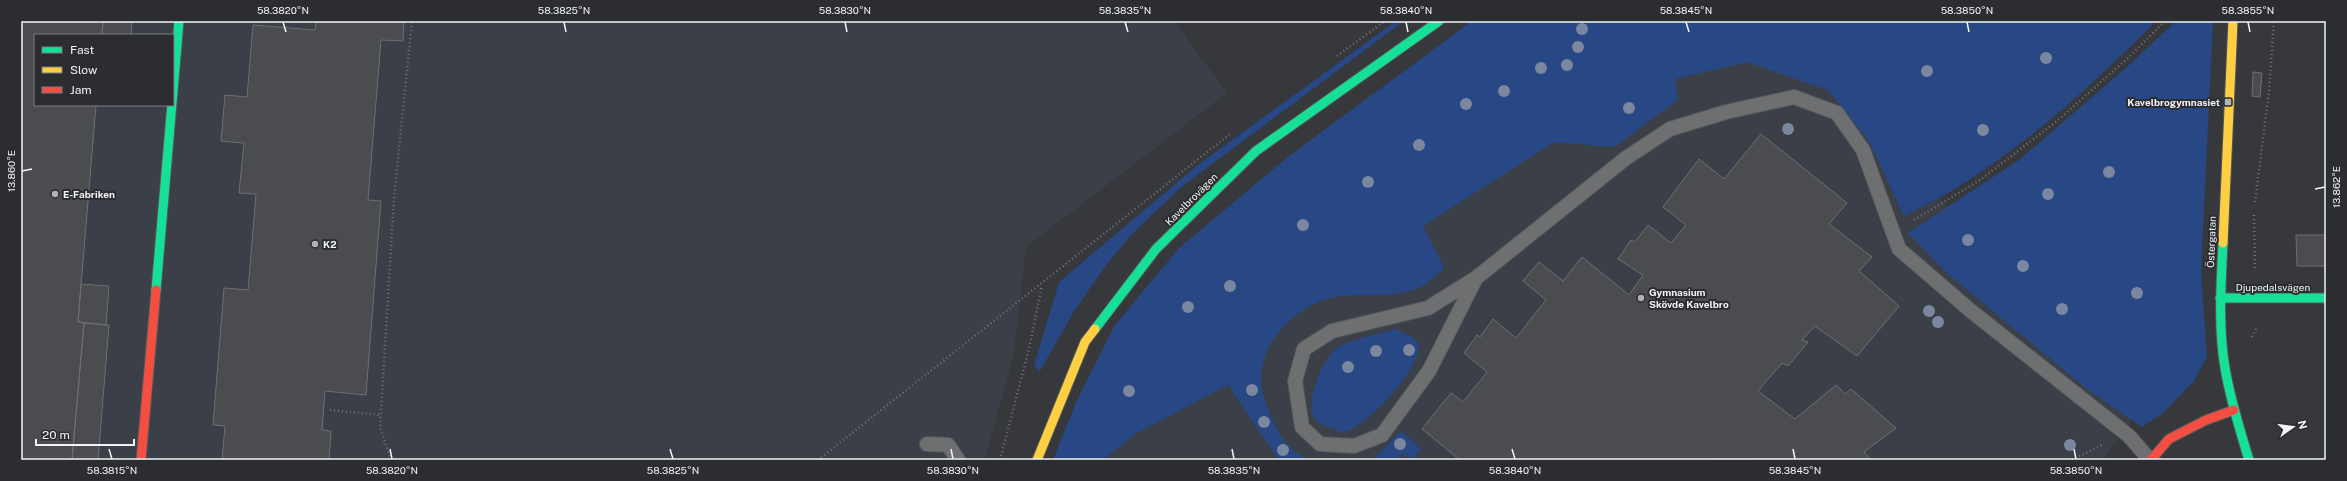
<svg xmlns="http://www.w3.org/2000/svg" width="2347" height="481" viewBox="0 0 2347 481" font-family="'Public Sans',sans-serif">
<rect width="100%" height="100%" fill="#36383b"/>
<path fill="#3a3f48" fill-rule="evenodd" d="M21,21H1174L1227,93L1026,247L1014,353L985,460H21ZM35,35H173V105H35Z
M1732,39L1832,87L2142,407L2103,460H1067L1367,189Z"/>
<path fill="#274884" d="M1396,21H1404L1180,188L1132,234L1106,265L1073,313L1040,371L1034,366L1059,282L1199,164Z
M1472,21H2156C2094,84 2028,144 1953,190C1937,200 1920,207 1904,216L1869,141L1828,90L1747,62L1675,79L1678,100L1614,147L1554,142L1423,226L1444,268C1437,274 1429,283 1421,287C1391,301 1358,290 1327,299C1295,308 1261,342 1261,378C1261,391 1266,404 1271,416C1279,436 1289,451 1309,460H1279L1228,385L1137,433L1103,460H1053L1077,400L1115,325L1179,248L1289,156Z
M2176,21H2213L2201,273L2207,357L2194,381L2163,413L2142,427L2088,390L1948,274L1908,233L2019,160L2128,66Z
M1395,329C1404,333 1414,335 1418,344C1426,363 1363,432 1343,432C1339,432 1334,429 1331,428C1323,426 1318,424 1314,417C1305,401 1323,358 1337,348C1348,340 1382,333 1395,329Z
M1401,431L1421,449L1411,460L1402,453L1397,460H1373Z"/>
<path fill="#4b4c4f" stroke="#6e6f71" d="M21,21H103L102,35H35V105H96L78,322L84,323L72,460H21Z
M103,21H132L131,35H102Z
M316,21H404L403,41L381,40L368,200L381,201L366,395L325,391L322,430L331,431L329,460H222L225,426L213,425L224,288L248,290L256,194L239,193L244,143L221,141L225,95L247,97L253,25L315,30Z
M2253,72L2262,73L2260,97L2252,96Z
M1761,134L1847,203L1829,224L1872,257L1859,271L1899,306L1857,356L1815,326L1802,340L1808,342L1788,366L1782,363L1758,391L1795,419L1836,385L1845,394L1851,389L1896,428L1864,452L1870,459L1460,460L1422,429L1451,393L1463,402L1487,372L1464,353L1477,335L1480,337L1493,319L1516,338L1546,300L1523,281L1539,262L1563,281L1582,257L1629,295L1643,275L1618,259L1631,240L1635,242L1648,225L1671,243L1686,225L1663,207L1699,159L1724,179Z
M2296,235H2326V266H2297Z
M81,284L109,286L106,325L78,322Z
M84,323L109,325L98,460H72Z"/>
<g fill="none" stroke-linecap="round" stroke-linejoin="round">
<g stroke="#555759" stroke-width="16">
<path id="lane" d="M1476,278L1429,371L1382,435L1354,446L1320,444L1302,427L1295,381L1304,349L1332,331L1428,308L1476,278L1626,158L1670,129L1726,112L1794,97L1837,113L1863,150L1899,249L1971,311L2129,436L2150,460
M927,444L948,445L958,460"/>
</g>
<g stroke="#555759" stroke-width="11">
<path id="fast" d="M2223,243C2221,284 2218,327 2225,368C2230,399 2240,430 2249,460
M156,290L179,21
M2220,298H2326
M1095,329L1156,249L1256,151L1439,21"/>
</g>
<g stroke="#555759" stroke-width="11">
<path id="slow" d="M2223,243L2233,21
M1037,460L1085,342L1095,329"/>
</g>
<g stroke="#555759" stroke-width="11">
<path id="jam" d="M141,460L156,290
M2151,460L2169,439L2206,420L2234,410"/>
</g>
<path stroke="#727375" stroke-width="2.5" stroke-dasharray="1 3" stroke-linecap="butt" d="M1337,56L1385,21
M2255,202L2269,91L2274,21
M2254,215L2255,270
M1914,220L1980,180L2057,121L2127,59L2165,21
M2252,337L2257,327
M330,410L381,415
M391,460L380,427L394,198L412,21
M818,460L1230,134
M1000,460L1029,349L1042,285
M2072,460L2102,445"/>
<use href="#lane" stroke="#6e6f71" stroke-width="14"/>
<use href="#fast" stroke="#16e098" stroke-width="9"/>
<use href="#slow" stroke="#ffcf43" stroke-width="9"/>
<use href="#jam" stroke="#f24e42" stroke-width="9"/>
</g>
<g fill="#7a879f">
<circle cx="1582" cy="29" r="6"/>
<circle cx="1578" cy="47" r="6"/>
<circle cx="2046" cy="58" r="6"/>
<circle cx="1567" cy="65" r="6"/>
<circle cx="1541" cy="68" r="6"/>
<circle cx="1927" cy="71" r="6"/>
<circle cx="1504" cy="91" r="6"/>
<circle cx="1466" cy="104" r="6"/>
<circle cx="1629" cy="108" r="6"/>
<circle cx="1788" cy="129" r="6"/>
<circle cx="1983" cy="130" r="6"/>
<circle cx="1419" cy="145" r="6"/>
<circle cx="2109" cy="172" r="6"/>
<circle cx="1368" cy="182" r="6"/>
<circle cx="2048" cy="194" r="6"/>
<circle cx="1303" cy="225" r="6"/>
<circle cx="1968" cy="240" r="6"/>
<circle cx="2023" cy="266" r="6"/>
<circle cx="1230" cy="286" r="6"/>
<circle cx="2137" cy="293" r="6"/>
<circle cx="1188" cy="307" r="6"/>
<circle cx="2062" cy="309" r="6"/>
<circle cx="1929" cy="311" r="6"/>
<circle cx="1938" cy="322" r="6"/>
<circle cx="1409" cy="350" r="6"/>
<circle cx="1376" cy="351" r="6"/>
<circle cx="1348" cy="367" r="6"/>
<circle cx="1252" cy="390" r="6"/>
<circle cx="1129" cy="391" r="6"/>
<circle cx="1264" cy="422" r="6"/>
<circle cx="1400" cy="444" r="6"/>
<circle cx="2070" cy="445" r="6"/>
<circle cx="1283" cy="450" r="6"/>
</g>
<path fill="none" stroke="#f2f4f7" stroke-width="1.5" d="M283,22L286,32M564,22L566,32M845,22L847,32M1125,22L1128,32M1406,22L1408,32M1686,22L1689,32M1967,22L1969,32M2248,22L2250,32M22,171L32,169M2315,189L2325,187M109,449L112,459M390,449L392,459M670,449L673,459M951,449L953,459M1232,449L1234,459M1512,449L1515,459M1793,449L1795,459M2074,449L2076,459"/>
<g fill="#b0b2b5" stroke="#2b2d31" stroke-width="1.5">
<rect x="2224" y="98" width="8" height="8" rx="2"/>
<circle cx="55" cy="194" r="4"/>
<circle cx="315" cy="244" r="4"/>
<circle cx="1641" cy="298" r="4"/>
</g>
<g text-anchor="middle" stroke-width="4" stroke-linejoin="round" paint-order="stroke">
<g font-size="10" font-weight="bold" fill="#f2f4f7" stroke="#2b2d31" text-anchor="start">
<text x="2220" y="106" text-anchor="end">Kavelbrogymnasiet</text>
<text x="63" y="198">E-Fabriken</text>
<text x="323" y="248">K2</text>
<text x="1649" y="296">Gymnasium<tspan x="1649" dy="12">Skövde Kavelbro</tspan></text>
</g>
<g font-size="10" fill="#f2f4f7" stroke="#2b2d31">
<text transform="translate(1191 199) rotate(-45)" y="4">Kavelbrovägen</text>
<text transform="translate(2211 242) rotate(-88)" y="4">Östergatan</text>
<text x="2273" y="291">Djupedalsvägen</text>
</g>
</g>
<rect width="2347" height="481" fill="none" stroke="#2b2d31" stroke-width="44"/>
<rect x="34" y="34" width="140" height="72" fill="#2b2d31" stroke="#7b7d80"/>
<rect x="42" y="47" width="20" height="6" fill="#16e098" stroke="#7b7d80"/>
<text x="70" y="54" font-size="12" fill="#f2f4f7">Fast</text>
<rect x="42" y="67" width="20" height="6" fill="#ffcf43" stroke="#7b7d80"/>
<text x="70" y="74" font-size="12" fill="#f2f4f7">Slow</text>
<rect x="42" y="87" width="20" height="6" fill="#f24e42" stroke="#7b7d80"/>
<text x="70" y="94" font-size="12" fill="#f2f4f7">Jam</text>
<g transform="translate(2293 427) rotate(76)" stroke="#2b2d31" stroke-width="3" paint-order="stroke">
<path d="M0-3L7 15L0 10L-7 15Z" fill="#f2f4f7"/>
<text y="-6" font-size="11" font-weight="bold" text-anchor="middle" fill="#f2f4f7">N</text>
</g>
<path d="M36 439v6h98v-6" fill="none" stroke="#f2f4f7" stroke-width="2"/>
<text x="42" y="439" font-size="12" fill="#f2f4f7" stroke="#2b2d31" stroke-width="3" paint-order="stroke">20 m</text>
<rect x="22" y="22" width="2303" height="437" fill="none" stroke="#f2f4f7" stroke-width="1.5"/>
<g font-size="10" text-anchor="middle" fill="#f2f4f7">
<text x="283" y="14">58.3820°N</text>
<text x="564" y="14">58.3825°N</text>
<text x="845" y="14">58.3830°N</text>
<text x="1125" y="14">58.3835°N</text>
<text x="1406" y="14">58.3840°N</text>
<text x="1686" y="14">58.3845°N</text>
<text x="1967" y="14">58.3850°N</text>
<text x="2248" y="14">58.3855°N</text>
<text transform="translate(11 171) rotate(-90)" y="4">13.860°E</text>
<text transform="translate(2336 187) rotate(-90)" y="4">13.862°E</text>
<text x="112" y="474">58.3815°N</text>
<text x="392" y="474">58.3820°N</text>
<text x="673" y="474">58.3825°N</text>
<text x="953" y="474">58.3830°N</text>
<text x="1234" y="474">58.3835°N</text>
<text x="1515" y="474">58.3840°N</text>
<text x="1795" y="474">58.3845°N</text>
<text x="2076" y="474">58.3850°N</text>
</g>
</svg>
